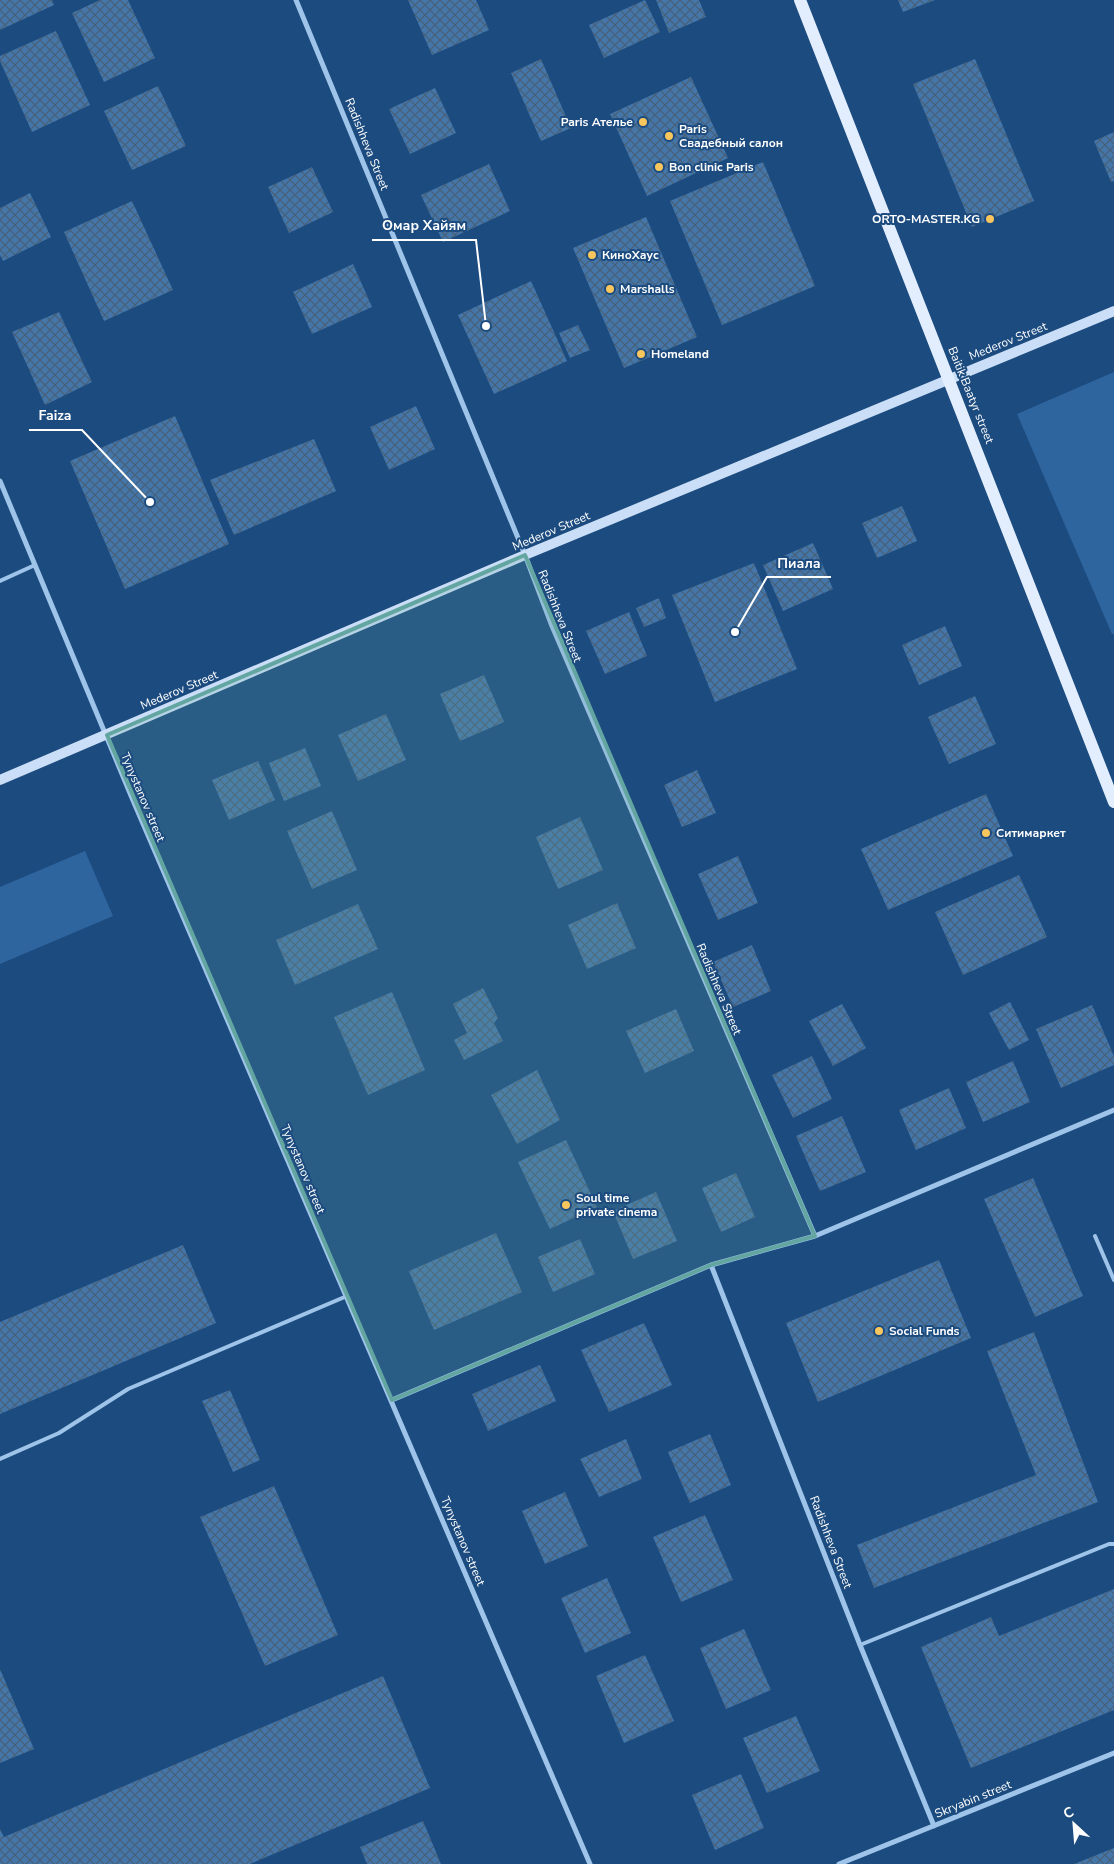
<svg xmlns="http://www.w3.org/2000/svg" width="1114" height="1864" viewBox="0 0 1114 1864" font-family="'Nunito Sans',sans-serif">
<defs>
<pattern id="building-cross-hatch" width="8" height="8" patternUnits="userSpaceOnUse" patternTransform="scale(1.25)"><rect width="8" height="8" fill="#4476a9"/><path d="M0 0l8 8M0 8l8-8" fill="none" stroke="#48617a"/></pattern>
</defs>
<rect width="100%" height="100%" fill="#1c4b7f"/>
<path fill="#2f659e" d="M1114,372V634H1112L1017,414Z
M85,851L113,916L0,964V887Z"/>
<path fill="url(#building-cross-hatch)" d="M0,0H52L54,5L0,30Z
M100,0H128L155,58L104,82L72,13Z
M408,0H476L489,30L432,55Z
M645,0L660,32L604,58L589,25Z
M656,0H699L706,17L669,33Z
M898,0H935L903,12Z
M56,31L90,105L32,132L0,61V56Z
M541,59L571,128L541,141L511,73Z
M975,59L1034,201L972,227L913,84Z
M691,77L728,158L647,196L610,114Z
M158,86L186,146L132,170L104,111Z
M435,88L456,133L410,154L389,109Z
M1114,132V181L1111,182L1094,141Z
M763,162L815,286L722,325L670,201Z
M489,164L510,211L443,242L421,195Z
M312,167L333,212L289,233L268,187Z
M30,193L51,237L3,261L0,255V208Z
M132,201L173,290L104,321L64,232Z
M646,217L697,337L624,368L573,248Z
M353,264L372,307L312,334L293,292Z
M531,281L567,361L494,394L458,315Z
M59,312L92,382L45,405L12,332Z
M578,325L590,350L570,358L559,333Z
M416,406L435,449L389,470L370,427Z
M175,416L229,544L125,589L70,461Z
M314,439L336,491L234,535L210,480Z
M902,506L917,541L877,558L862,523Z
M813,543L833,589L783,611L763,565Z
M754,563L797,669L715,702L672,595Z
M659,598L666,618L644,627L636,608Z
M629,612L647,656L605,674L586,631Z
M945,626L962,666L919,685L902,645Z
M484,675L504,722L460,741L440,694Z
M975,696L996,744L949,764L928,717Z
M386,714L406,760L358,781L338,735Z
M305,748L321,786L284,801L269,763Z
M258,761L275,800L229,820L212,780Z
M697,770L716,813L682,827L664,785Z
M986,794L1013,856L888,910L861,849Z
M332,811L357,870L312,889L287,831Z
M580,817L603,870L558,889L536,837Z
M738,856L758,903L718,920L698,874Z
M1019,875L1047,937L963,975L935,912Z
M617,903L636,948L587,969L568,925Z
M358,904L378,949L295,985L276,940Z
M752,945L771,991L733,1007L713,962Z
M483,988L498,1018L494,1023L503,1041L464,1060L454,1040L467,1033L453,1004Z
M392,992L425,1070L368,1095L334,1017Z
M1010,1002L1029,1040L1009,1050L989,1013Z
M842,1004L866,1048L833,1066L809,1021Z
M1092,1005L1114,1056V1065L1061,1088L1036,1029Z
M676,1009L694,1051L645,1073L626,1031Z
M812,1056L832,1099L793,1118L772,1075Z
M1013,1061L1030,1102L983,1122L966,1082Z
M537,1070L560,1120L517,1144L491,1095Z
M949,1088L966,1128L916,1150L899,1110Z
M842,1116L866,1172L820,1191L796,1136Z
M566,1140L597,1207L550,1229L518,1162Z
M736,1173L755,1217L721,1232L702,1188Z
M1033,1178L1083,1296L1035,1317L984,1199Z
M656,1192L677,1241L633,1259L613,1211Z
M496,1233L522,1292L434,1330L409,1271Z
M580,1239L595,1274L553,1292L538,1257Z
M183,1245L216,1323L0,1414V1322Z
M939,1260L971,1338L818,1402L786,1323Z
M644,1323L672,1385L609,1412L581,1350Z
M1034,1332L1098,1502L874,1588L857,1545L1036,1475L987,1351Z
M540,1365L556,1401L488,1431L472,1394Z
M230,1390L260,1460L233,1472L202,1401Z
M710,1434L731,1485L690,1503L668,1452Z
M626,1439L642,1479L599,1497L580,1459Z
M274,1486L338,1635L265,1666L200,1517Z
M565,1492L588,1546L545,1564L522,1511Z
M705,1515L733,1580L681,1602L653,1537Z
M607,1578L631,1633L585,1653L561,1598Z
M1114,1589V1710L971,1768L921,1647L991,1617L999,1636Z
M744,1629L771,1690L726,1709L700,1648Z
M645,1655L674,1721L624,1743L596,1676Z
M0,1669L34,1749L0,1763Z
M383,1676L430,1788L250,1864H0V1829L4,1837Z
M796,1716L820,1771L767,1793L743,1738Z
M741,1774L764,1828L715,1850L692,1795Z
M423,1821L441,1864H367L360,1847Z
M1114,1848V1864H1074Z"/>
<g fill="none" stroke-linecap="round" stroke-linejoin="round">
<path stroke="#9fc4e9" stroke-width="4" d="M0,581L35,565
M1095,1236L1114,1280
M0,1459L59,1433L128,1389L347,1296
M860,1645L1109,1544H1114"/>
<path stroke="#9fc4e9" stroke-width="5" d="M296,0L525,555L552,626L815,1236
M0,481L132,798L590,1864
M711,1265L860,1645L934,1826
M392,1400L711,1265L815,1236L1114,1110
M839,1864L1114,1753"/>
<path stroke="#cadff7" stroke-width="10" d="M0,780L525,555L1114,311"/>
<path stroke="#e2eefe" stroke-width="12" d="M800,0L1114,802"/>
</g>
<path fill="#63a6a1" fill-opacity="0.2" stroke="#63a6a1" stroke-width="4" stroke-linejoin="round" d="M525,555L815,1236L711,1265L392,1400L107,735Z"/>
<g fill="#f9c65d" stroke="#1c4b7f" stroke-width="2">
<circle cx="643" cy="122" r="5"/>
<circle cx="669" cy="136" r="5"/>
<circle cx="659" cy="167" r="5"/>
<circle cx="990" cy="219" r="5"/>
<circle cx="592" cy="255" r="5"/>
<circle cx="610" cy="289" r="5"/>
<circle cx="641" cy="354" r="5"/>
<circle cx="986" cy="833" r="5"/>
<circle cx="566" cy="1205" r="5"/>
<circle cx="879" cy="1331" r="5"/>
</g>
<g text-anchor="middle" stroke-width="4" stroke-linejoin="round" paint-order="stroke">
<g font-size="12" font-weight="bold" fill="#fff" stroke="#1c4b7f" text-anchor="start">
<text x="633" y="126" text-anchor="end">Paris Ателье</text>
<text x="679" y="133">Paris<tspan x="679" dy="14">Свадебный салон</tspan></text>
<text x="669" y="171">Bon clinic Paris</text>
<text x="980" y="223" text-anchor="end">ORTO-MASTER.KG</text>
<text x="602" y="259">КиноХаус</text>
<text x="620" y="293">Marshalls</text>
<text x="651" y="358">Homeland</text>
<text x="996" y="837">Ситимаркет</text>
<text x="576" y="1202">Soul time<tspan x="576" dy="14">private cinema</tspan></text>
<text x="889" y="1335">Social Funds</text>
</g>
<g font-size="12" fill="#fff" stroke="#1c4b7f">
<text transform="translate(367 144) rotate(68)" y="4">Radishheva Street</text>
<text transform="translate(1008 341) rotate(-22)" y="4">Mederov Street</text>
<text transform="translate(971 395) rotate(68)" y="4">Baitik Baatyr street</text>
<text transform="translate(551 531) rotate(-23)" y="4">Mederov Street</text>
<text transform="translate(560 616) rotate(68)" y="4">Radishheva Street</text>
<text transform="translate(179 690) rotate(-23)" y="4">Mederov Street</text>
<text transform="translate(143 797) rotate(67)" y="4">Tynystanov street</text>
<text transform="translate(719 989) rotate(67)" y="4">Radishheva Street</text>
<text transform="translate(303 1169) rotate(67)" y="4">Tynystanov street</text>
<text transform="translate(463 1541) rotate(67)" y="4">Tynystanov street</text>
<text transform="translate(831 1542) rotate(69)" y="4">Radishheva Street</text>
<text transform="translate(973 1799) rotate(-22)" y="4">Skryabin street</text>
</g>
</g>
<path fill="none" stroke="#fff" stroke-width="2" d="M486 326L476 240H372M150 502L82 430H29M735 632L767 577H831"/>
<g fill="#fff" stroke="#1c4b7f" stroke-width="2">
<circle cx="486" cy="326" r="5"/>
<circle cx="150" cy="502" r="5"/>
<circle cx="735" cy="632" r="5"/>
</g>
<g font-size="14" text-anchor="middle" font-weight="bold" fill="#fff" stroke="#1c4b7f" stroke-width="4" stroke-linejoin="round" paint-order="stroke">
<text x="424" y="230">Омар Хайям</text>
<text x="55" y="420">Faiza</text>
<text x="799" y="568">Пиала</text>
</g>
<g transform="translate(1074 1824) rotate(334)" stroke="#1c4b7f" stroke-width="4" paint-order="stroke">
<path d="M0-4L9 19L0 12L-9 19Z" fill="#ffffff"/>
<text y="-8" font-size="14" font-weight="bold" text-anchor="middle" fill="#ffffff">С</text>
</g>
</svg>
